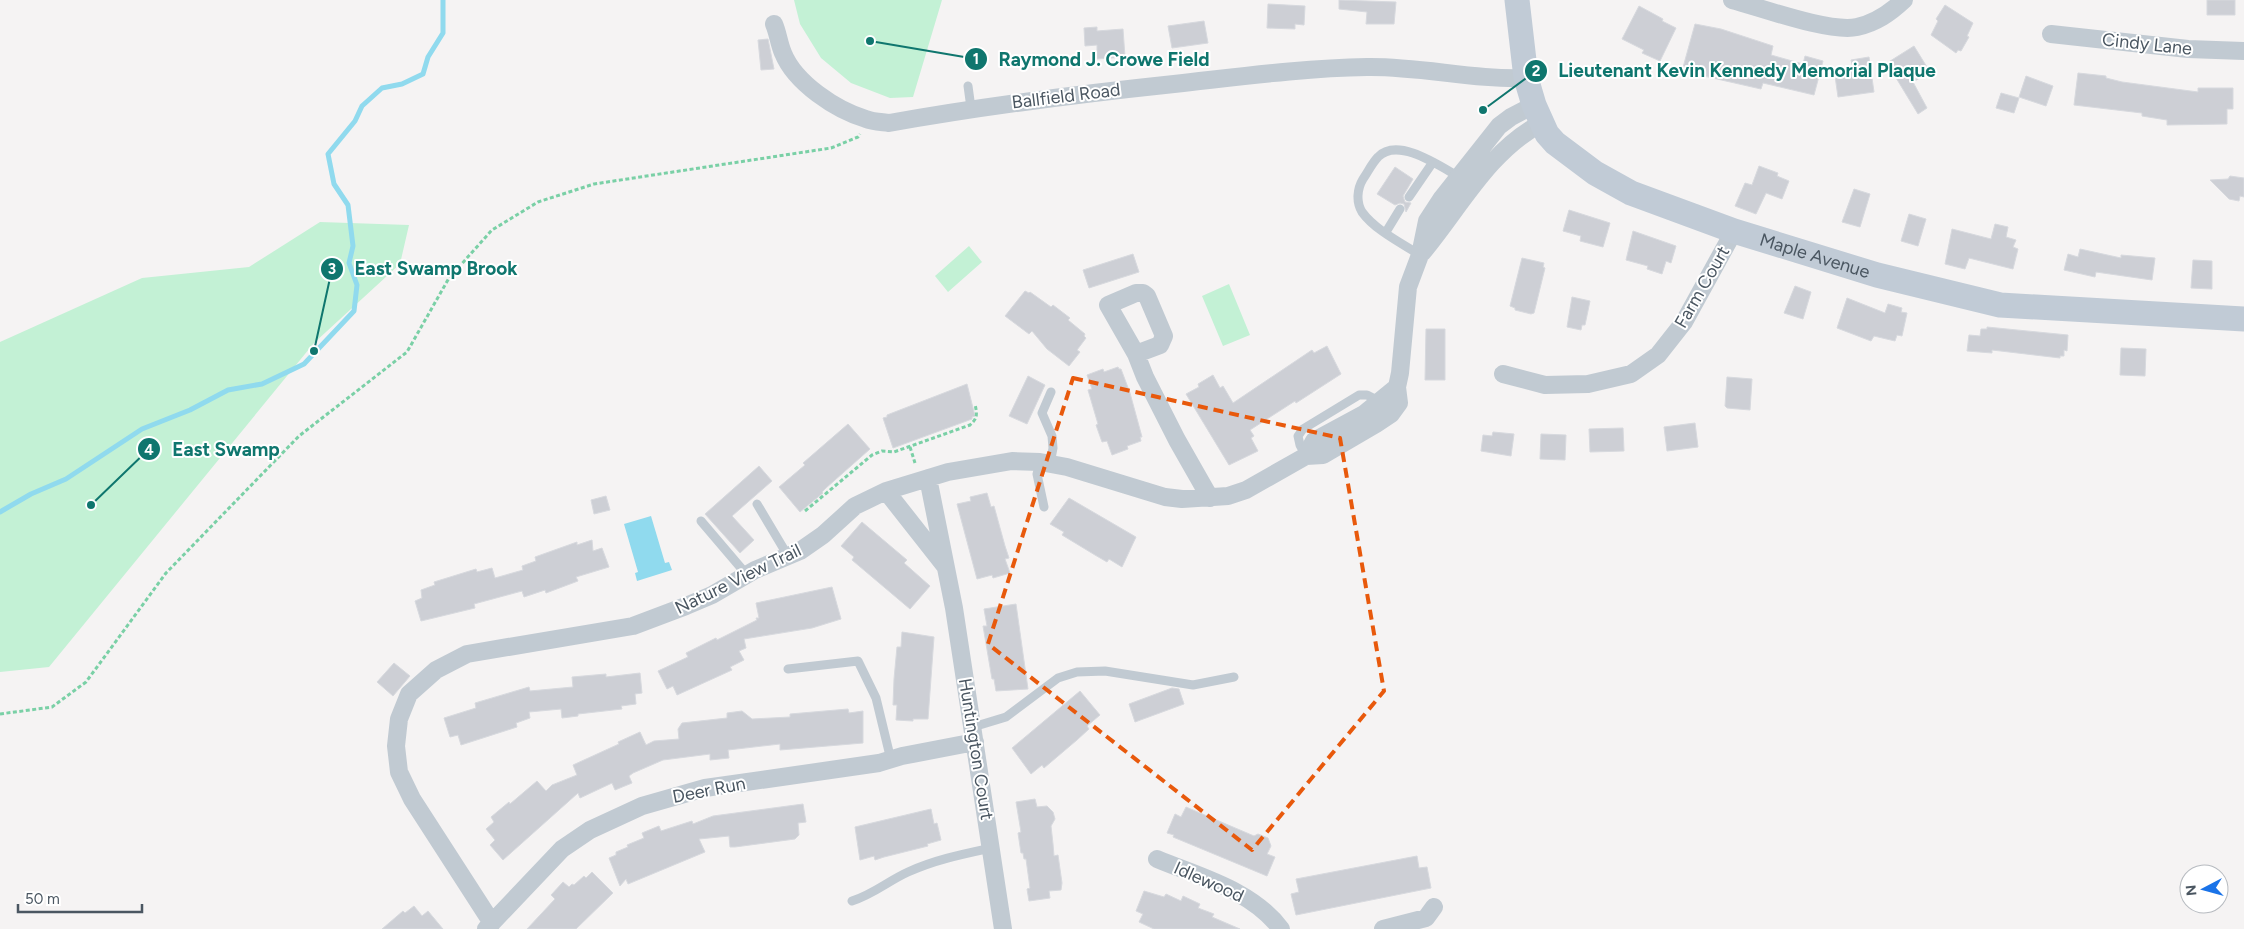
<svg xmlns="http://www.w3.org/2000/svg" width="2244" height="929" viewBox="0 0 2244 929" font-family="Figtree,sans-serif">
<rect width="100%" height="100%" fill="#f5f3f3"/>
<path fill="#c3f1d5" d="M794,0H942L913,97L890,98L851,83L821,58L800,24Z
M320,222L409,225L400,264L314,343L49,667L0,672V342L142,278L249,267Z
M969,246L982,262L948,292L935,276Z
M1229,284L1250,335L1223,346L1202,296Z"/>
<path fill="#90daee" d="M651,516L665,563L669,562L672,570L637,581L635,573L638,572L624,524Z"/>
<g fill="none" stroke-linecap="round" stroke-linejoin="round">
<path stroke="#90daee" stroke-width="5" d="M0,512L31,494L66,479L142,429L190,410L228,390L262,384L304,364L354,311L357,285L349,263L353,246L348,205L334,184L328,154L355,121L362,106L382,88L402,84L423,74L428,57L443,33V0"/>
</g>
<path fill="#cdcfd5" stroke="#d7d9de" d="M1339,0L1396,2L1394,24H1366L1367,12L1339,9Z
M2207,0H2235V15H2207Z
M1268,4L1305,6L1304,25L1295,24V29L1267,28Z
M1945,5L1973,23L1967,36L1969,37L1961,51L1958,50L1956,53L1931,35L1938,21L1936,19Z
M1639,6L1663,19L1662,21L1676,28L1660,61L1642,53L1644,50L1622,39Z
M1204,21L1208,43L1172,48L1168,26Z
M1695,24L1721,29L1773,46L1771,55L1803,64L1805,56L1823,61L1814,95L1763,83L1761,89L1682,71Z
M1097,27V31L1123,29L1125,57L1097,59V45L1085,46L1084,28Z
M768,39L774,69L761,70L758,40Z
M1914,46L1930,72L1913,82L1927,108L1918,114L1887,63Z
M1869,57L1874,92L1838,97L1834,69L1846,68L1853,69L1851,60Z
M2078,73L2106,76V78L2122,82L2198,92V88H2233V109H2227V124L2167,125V120L2142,116V113L2074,105Z
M2026,76L2053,86L2046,106L2019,97Z
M2001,93L2019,98L2014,113L1996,108Z
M1759,166L1778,173L1777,176L1789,181L1782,199L1766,193L1756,214L1735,206L1745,183L1752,185Z
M1395,167L1413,179L1403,196L1405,202L1411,203L1406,212L1404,204L1400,203L1395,205L1377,194Z
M2230,176L2244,178V197L2240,196L2239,201L2229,199L2210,180L2228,179Z
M1854,189L1870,194L1860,227L1842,222Z
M1569,210L1610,223L1603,247L1580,241L1581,236L1563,231Z
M1909,214L1926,219L1918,246L1901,241Z
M1995,224L2008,227L2006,237L2016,240L2013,247L2018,249L2013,269L1969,258L1965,269L1945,264L1952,229L1991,239Z
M1633,231L1676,246L1671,263L1666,261L1662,274L1647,269L1648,266L1626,260Z
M2080,249L2121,258V255L2155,258L2152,280L2096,272L2095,277L2064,270L2068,254L2078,257Z
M1133,254L1139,272L1089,288L1083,270Z
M1522,258L1544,263L1543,267L1545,268L1534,313L1531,314L1515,310V308L1510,306Z
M2193,260L2212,261V289L2191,288Z
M1795,286L1811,292L1803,319L1784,313Z
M1025,291L1029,293L1030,292L1051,307L1053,305L1070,318L1068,320L1085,334L1084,336L1086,338L1077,350L1080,352L1069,366L1047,349L1032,331L1029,334L1005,316Z
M1572,297L1590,301L1585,325H1582L1581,330L1567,327Z
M1847,298L1885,313L1888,304L1902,308L1901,312L1907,313L1902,336L1897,335L1895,341L1874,336L1871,341L1837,328Z
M1987,327L2068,335L2067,351L2064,350V356H2060V358L1992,350V353L1967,351L1969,335L1980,336L1981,329H1987Z
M1426,329H1445V380H1425Z
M1327,346L1341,374L1296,403L1295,401L1250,430L1254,436L1251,438L1258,451L1229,465L1186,394L1199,387L1198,384L1213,375L1220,388L1223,386L1233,403L1312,350L1314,353Z
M2121,348L2146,349L2145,376L2120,375Z
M1118,367L1119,369H1121L1130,393L1142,437H1140L1141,441L1127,446L1128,449L1112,455L1107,441L1102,442L1096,425L1098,424L1088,390L1092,389L1087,375L1103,369L1104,372Z
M1028,376L1045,385L1027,424L1009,416Z
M1727,377L1752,379L1750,410L1727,408L1725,406Z
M967,384L975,416L972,417V419L893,448L883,418L887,417V415Z
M1695,423L1698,447L1667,451L1664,427Z
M848,424L870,449L826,488L822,492L823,493L800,512L779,487L805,465L803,463Z
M1623,428L1624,451L1590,452L1589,429Z
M1493,432L1514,434L1511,456L1481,451L1483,435L1492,436Z
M1541,434L1566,435L1565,460L1540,459Z
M759,466L772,481L732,516L754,540L740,553L705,514Z
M987,493L991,507L994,506L1005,546L1009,558L1005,559L1010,573L993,578L992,575L977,579L957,504L971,501L970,497Z
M606,496L610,510L594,514L591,500Z
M1069,498L1136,537L1122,567L1109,559L1107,562L1095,555L1062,535L1064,532L1050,524Z
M862,522L907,560L904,563L930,586L910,609L852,560L854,557L841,546Z
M592,540L593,551L602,548L609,567L576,577L578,581L546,593L545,590L524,597L522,591L474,604L475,608L421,621L415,601L422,598L421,590L435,585L434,582L476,569L477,572L492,568L495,578L523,570L522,566L536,561L535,557L577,542V545Z
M832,587L841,619L812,628L744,639L746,648L739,651L744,660L730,667L732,670L677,695L673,686L667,689L658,671L688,657L686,653L716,638L717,640L757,620L756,618H759L756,603Z
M1016,604L1028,689L996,691L994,679H992L983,626H987L984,609Z
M902,632L934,637L928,719H913V721L896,720L897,705H893L894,679L897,647H901Z
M394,663L410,676L393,696L377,682Z
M640,673L642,693L635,694L636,704L621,706L622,709L578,714V716L562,718L561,709L529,712L530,718L516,723L517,727L461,745L458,735L450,737L444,718L476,708L475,703L529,687L530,691L573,687L572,677L606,674V677Z
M1172,688L1179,689L1184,704L1135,722L1129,704Z
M1080,691L1100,715L1087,726L1089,729L1077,740L1044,768L1042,765L1031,774L1012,748Z
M848,709L849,713L863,711V743L780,750V744L728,750L729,758L710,760V754L663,760L633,773L629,776L632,783L615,790L612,783L580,798L578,793L503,860L490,845L495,840L486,829L494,822L491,817L509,802L510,804L537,781L546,791L552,785L577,775L573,765L619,744L618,742L640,732L646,745L654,741L679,739L678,729L682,723L727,718V713L742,711L752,719L790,717V714Z
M1035,799L1037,807L1047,806L1053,812L1055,819L1051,826L1053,844L1054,856L1058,855L1062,883L1061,890L1049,891L1050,898L1029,901L1027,889L1030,888L1026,859H1024L1023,853H1021L1018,833L1021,832L1016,802Z
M803,804L806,822L798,823L799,835L795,839L735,847H730L729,836L699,839L705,852L628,884L626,879L620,886L609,858L616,855V852L628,847L627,845L644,838L642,833L659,826L661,831L692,821L693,824L713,816Z
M1186,807L1254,836L1258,834L1268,838L1271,846L1267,854L1275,857L1267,876L1173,837L1174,835L1167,833L1175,814L1181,817Z
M931,809L934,824L937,823L941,840L927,844L928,846L884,857L875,860L874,856L860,860L855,827Z
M1417,856L1419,868L1427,867L1431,888L1296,915L1291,894L1299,892L1296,879Z
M592,872L613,893L576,929H527L555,899L551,895L563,882L569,887L572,884L574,885L584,876L586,878Z
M1144,891L1164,897L1166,894L1181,901L1183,896L1200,904L1198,908L1214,914L1212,917L1240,929H1154L1139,922L1143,914L1136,911Z
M414,906L422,916L428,911L443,929H382L403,911L405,913Z"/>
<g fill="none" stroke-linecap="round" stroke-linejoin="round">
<path stroke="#7ad0a6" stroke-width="3" stroke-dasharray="4 2.5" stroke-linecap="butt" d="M910,447L915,463
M805,511L872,455L882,451L894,452L970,425C978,418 977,414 975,404
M0,714L52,707L86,682L166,573L299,436L407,352L449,278L492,230L538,202L594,184L831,148L858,137L860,134"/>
<path stroke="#c1cad2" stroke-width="9" d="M968,86L971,108
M1409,197L1433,162
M1386,232L1400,209
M1420,255C1401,243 1375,230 1362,212C1356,202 1357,189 1363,179C1368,172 1372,163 1378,157C1398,136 1441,167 1461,178
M1306,456L1300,445L1298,436L1303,429L1359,395H1367L1379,401
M1040,462L1037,474L1044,507
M1050,464L1053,448L1052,436L1042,413L1051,392
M757,504L788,556
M701,521L747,575
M788,669L858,661L876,698L891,760
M973,727L1006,717L1058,678L1077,672L1105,671L1193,685L1234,677
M852,901C874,894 888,881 908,872C934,860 963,854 991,848"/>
<path stroke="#c1cad2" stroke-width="18" d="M1732,0C1762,8 1830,33 1857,27C1876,23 1890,13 1904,0
M774,24C778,33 779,44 783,53C795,83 836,110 866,119C873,122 882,122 889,123C984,106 1079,94 1174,84C1238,77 1303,68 1367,67C1420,66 1473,80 1526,78
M2051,34L2188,49L2244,51
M1422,253C1459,209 1489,150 1542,123
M1136,354L1160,345L1164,336L1147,296L1143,293H1136L1108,305L1136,354L1145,377L1177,440L1210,498
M1503,374L1545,385L1588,384L1631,374L1658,355L1684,322L1734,231
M1306,456L1314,441L1364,414L1397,387
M928,478L954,608L1003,929
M886,491L945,566
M1157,859C1200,877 1252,890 1281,929
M492,923L412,799L399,772L396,746L399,719L409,694L436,670L467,654L633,626L686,606L712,595L755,570L800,551L823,535L855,506L886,491L948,472L1012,461L1040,462L1067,467L1165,497L1182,499L1228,496L1246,490L1306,456L1323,455L1376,424L1391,414L1399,403L1397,387L1400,373L1408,287L1420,255L1427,221L1442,198L1499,126L1511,117L1534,105
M486,929L562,849L590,830L642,806L705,788L879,763L902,756L975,742
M1383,929L1426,918L1434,907"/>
<path stroke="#c1cbd6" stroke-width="25" id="s1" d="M1517,0L1526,78L1534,105L1547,134L1555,143L1595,173L1631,193L1734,231L1877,275L2000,305L2244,319"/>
</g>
<path fill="none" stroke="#e8590c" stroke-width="4" stroke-dasharray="10 6" stroke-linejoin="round" d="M1073,378L1340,438L1384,691L1252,850L988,644Z"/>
<g text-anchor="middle" stroke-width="4" stroke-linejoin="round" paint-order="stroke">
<g font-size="18" fill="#4a5661" stroke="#fff">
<text transform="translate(2147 44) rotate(6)" y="6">Cindy Lane</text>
<text transform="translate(1066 96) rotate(-7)" y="6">Ballfield Road</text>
<text dy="6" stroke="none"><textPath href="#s1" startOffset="436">Maple Avenue</textPath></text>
<text transform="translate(1702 287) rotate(-60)" y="6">Farm Court</text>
<text transform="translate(738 579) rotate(-26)" y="6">Nature View Trail</text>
<text transform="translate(976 749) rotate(81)" y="6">Huntington Court</text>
<text transform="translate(709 790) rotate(-11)" y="6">Deer Run</text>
<text transform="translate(1209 882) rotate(24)" y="6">Idlewood</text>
</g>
</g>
<path fill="none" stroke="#0f766e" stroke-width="2" d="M870 41L976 59M1483 110L1536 71M314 351L332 269M91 505L149 449"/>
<g fill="#0f766e" stroke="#fff" stroke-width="2">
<circle cx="870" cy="41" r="5"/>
<circle cx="1483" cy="110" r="5"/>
<circle cx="314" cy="351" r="5"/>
<circle cx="91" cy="505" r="5"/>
<circle cx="976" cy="59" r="12"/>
<circle cx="1536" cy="71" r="12"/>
<circle cx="332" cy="269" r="12"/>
<circle cx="149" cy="449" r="12"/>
</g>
<g font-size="15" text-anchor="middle" font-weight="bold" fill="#fff">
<text x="976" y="64">1</text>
<text x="1536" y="76">2</text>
<text x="332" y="274">3</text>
<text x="149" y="455">4</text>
</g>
<g font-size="19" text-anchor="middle" font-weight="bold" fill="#0f766e" stroke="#fff" stroke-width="4" stroke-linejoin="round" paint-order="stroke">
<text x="1104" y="66">Raymond J. Crowe Field</text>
<text x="1747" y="77">Lieutenant Kevin Kennedy Memorial Plaque</text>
<text x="436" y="275">East Swamp Brook</text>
<text x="226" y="456">East Swamp</text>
</g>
<g transform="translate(2204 889) rotate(264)"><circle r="24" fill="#ffffff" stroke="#b7bbc0"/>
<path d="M0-4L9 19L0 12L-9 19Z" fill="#1a73e8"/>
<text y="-8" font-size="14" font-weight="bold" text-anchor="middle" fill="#4a5661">N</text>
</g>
<path d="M18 904v8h124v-8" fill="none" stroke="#4a5661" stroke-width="2.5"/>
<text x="25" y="904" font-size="15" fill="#4a5661" stroke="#ffffff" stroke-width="4" paint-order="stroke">50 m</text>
</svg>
